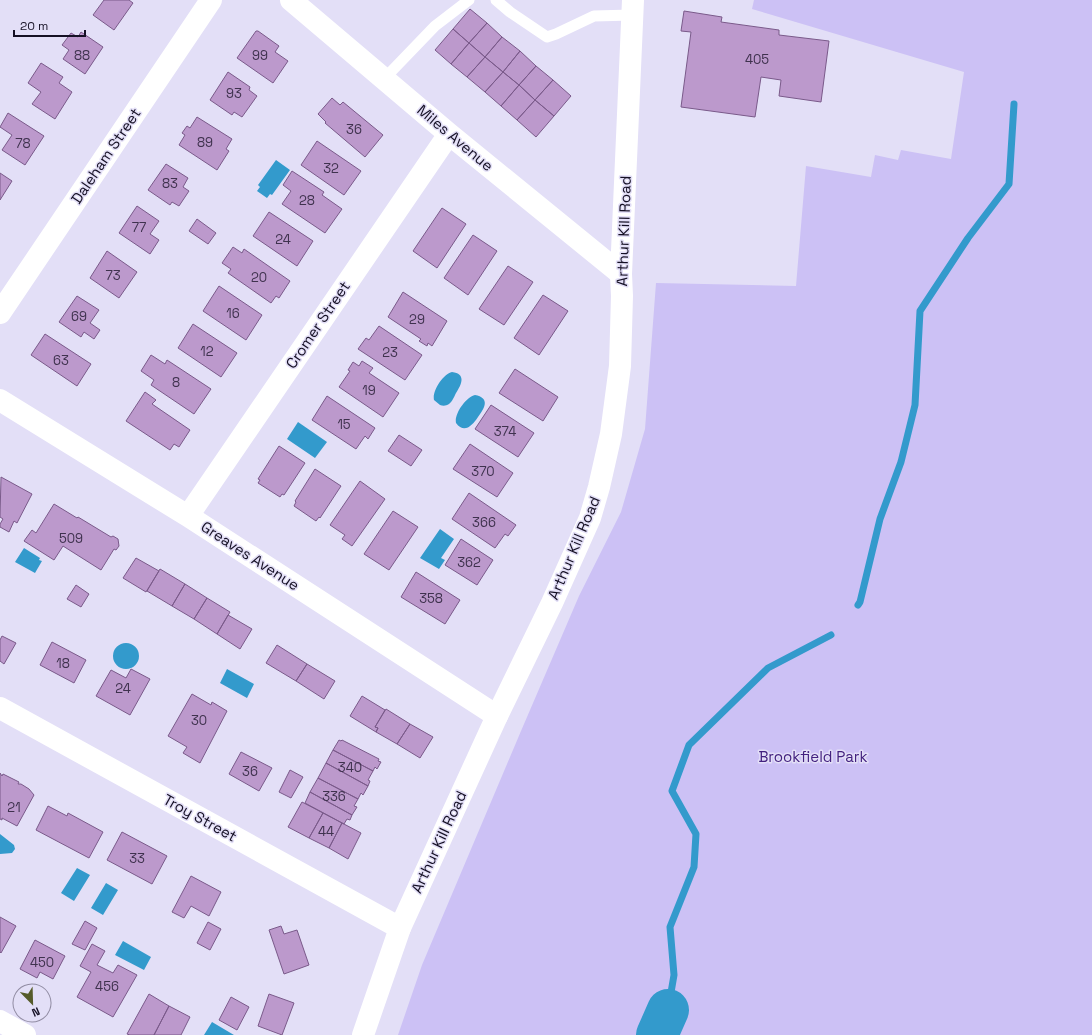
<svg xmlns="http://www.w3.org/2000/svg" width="1092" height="1035" viewBox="0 0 1092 1035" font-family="'Space Grotesk',sans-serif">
<rect width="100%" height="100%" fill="#e3dff7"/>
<path fill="#ccc1f5" d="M754,0H1092V1035H398L422,965L521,731L579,596L621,512L645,429L656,283L796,286L806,166L871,177L875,155L898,160L901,150L951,159L964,72L752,9Z"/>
<path fill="#339acc" d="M276,160L290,170L272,195L270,194L267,198L257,191L260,187L258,185Z
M452,372C467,374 461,385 456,393C454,397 452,402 449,404C446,406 443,406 440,405L434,400C432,391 443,374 452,372Z
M475,395C491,398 484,409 478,417C472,426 464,434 456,423C454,414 466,397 475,395Z
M298,422L327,442L315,458L287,439Z
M440,529L454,539L441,558L445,560L439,569L420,558Z
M24,548L40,558L39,560L42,561L35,573L15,562Z
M113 656a13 13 0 1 1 26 0a13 13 0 1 1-26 0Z
M227,669L254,684L247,698L220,683Z
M0,834L14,845L15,849L12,853L0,854Z
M77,868L90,875L74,901L61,893Z
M106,883L118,890L103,915L91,908Z
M123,941L151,957L144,970L115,955Z
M212,1022L234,1035H204Z"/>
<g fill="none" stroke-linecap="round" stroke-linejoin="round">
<path stroke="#339acc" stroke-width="7" d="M858,605L860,602L880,519L901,462L915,405L920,311L968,238L1009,184L1014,104
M668,1010L674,975L670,927L694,867L696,834L672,791L689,745L768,668L831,635"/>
<path stroke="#339acc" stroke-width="42" d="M657,1035L668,1010"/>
</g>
<path fill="#bc99cc" stroke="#7a5a8a" d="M104,0H129L133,3L114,30L93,15Z
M470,9L487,23L469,43L453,29Z
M684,11L722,17L721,22L779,30V35L829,41L821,102L779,96L781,80L761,77L755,117L681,107L691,32L681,31Z
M487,23L502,37L485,57L469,43Z
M453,29L469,43L451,64L435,50Z
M256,31H258L279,46L275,52L288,61L273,83L237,58Z
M81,32L103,47L85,74L63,59L69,50L62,45L71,33L78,37Z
M502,37L520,51L503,72L485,57Z
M469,43L485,57L467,77L451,64Z
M520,51L536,66L519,85L503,72Z
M485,57L503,72L485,92L467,77Z
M41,63L63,77L59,83L72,92L55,119L32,104L41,92L28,83Z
M536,66L553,80L535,100L519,85Z
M228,72L250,87L249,90L257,96L242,117L234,112L232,115L210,100Z
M503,72L519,85L501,106L485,92Z
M553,80L571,96L554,116L535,100Z
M519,85L535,100L517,120L501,106Z
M332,98L340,105L343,102L383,135L365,157L325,123L326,122L318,114Z
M535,100L554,116L536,137L517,120Z
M8,113L44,136L25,165L2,150L12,135L0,127Z
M197,117L232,139L226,149L229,151L217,170L179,145L185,135L182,133L187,126L190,128Z
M317,141L361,171L344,195L301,165Z
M166,164L188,178L183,187L189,191L179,206L172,202L170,205L148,190Z
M292,171L324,192L322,195L342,209L325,233L282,204L291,191L283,185Z
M0,173L12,181L0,200Z
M137,206L159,221L150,234L159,240L150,254L119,233Z
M442,208L466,224L437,268L413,251Z
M269,212L313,241L297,266L253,236Z
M197,219L216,233L208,244L189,231Z
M473,235L497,251L468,295L444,278Z
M233,247L242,253L244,249L290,281L279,298L276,296L271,303L228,273L231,269L222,263Z
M107,251L137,272L119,298L90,278Z
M508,266L533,282L504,325L479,309Z
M219,286L262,315L246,340L203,311Z
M403,292L447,321L432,346L428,343L427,346L419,341L421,339L388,317Z
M543,295L568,311L539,355L514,338Z
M77,296L99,310L90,323L100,330L94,339L84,332L81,337L59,322Z
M193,324L237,353L221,377L178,348Z
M379,326L422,355L405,380L358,349L366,338L369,340Z
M45,334L91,364L77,386L31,355Z
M151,355L165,364L167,360L211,389L194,414L151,385L154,380L141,371Z
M362,361L373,368L369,373L399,393L383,417L339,387L350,371L348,370L353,362L359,366Z
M515,369L558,397L543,421L499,393Z
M145,392L156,400L152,404L190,430L179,447L174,444L170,450L126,421Z
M327,396L375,428L368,439L365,436L356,449L312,420Z
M491,405L534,433L518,457L475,429Z
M399,435L422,450L411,466L388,451Z
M470,444L513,473L497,497L453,469Z
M279,446L305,463L284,495L282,494L280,497L258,483L260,480L258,479Z
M315,469L341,486L320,518L319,517L316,521L294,506L296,502L295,501Z
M1,477L32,494L17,523L14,521L9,532L0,527V524L3,519L0,517Z
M360,481L385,499L352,546L342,539L345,535L330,525Z
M469,493L516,525L508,536L505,534L495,548L452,519Z
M54,504L77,518L78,517L111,537L113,536L118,539L119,546L116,550L114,549L101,570L63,546L54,560L24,541L32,530L36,533Z
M393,511L418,527L389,570L364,554Z
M461,539L493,560L477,585L445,565Z
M136,558L159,571L146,592L123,578Z
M160,569L185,584L172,606L147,591Z
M416,572L460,600L445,624L401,597Z
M185,584L207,598L194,619L172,606Z
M76,585L89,594L81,607L67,599Z
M207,598L230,612L217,634L194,619Z
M228,615L252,629L240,649L217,634Z
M2,636L16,643L4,664L0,661V640Z
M52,642L86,660L74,683L40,665Z
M277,645L307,664L296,681L266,663Z
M307,664L335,681L324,699L296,681Z
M131,669L150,679L130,715L96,696L111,670L126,678Z
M192,694L211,705L212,702L227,711L200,763L183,753L187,747L168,736Z
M362,696L385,710L375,727L378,728L376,732L350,716Z
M386,709L410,724L397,744L376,732L378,728L375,727Z
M410,724L433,737L420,758L397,744Z
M339,740L341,741L342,740L379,759L378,761L381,762L377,769L375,767L373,771L333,750Z
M333,750L373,771L368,780L370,781L368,786L326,763Z
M241,752L272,768L259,791L229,774Z
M326,763L368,786L363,795L361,793L358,799L318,778Z
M290,770L303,777L291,798L279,792Z
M0,773L2,776L3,774L19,782L18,784H21L29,789L34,795L17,826L2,818V820L0,819Z
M318,778L358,799L354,806L357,807L352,815L310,792Z
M310,792L352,815L350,820L347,819L344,824L305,803Z
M302,802L323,813L309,838L288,827Z
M48,806L67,816L68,813L103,832L89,858L36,830Z
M323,813L342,823L329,848L309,838Z
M342,823L361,833L348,859L329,848Z
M122,832L167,856L152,884L107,860Z
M191,876L221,892L209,916L191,906L184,918L172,912Z
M0,917L16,926L1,953L0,952Z
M85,921L97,928L85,950L72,944Z
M208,922L221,929L210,950L197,943Z
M281,926L284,934L297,930L309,965L284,974L269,930Z
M35,940L65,956L53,979L40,972L37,978L20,969Z
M92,944L105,951L97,965L113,973L118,965L137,975L113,1017L77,997L91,972L80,966Z
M149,994L169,1006L154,1035H130L127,1034Z
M269,994L294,1003L282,1035L258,1026Z
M231,997L249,1007L237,1030L219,1020Z
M169,1006L190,1017L181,1035H154Z"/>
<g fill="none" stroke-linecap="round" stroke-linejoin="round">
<path stroke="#fff" stroke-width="11" d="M496,0L510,12L547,37L556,34L594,16L632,15
M384,79L435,26L469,0"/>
<path stroke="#fff" stroke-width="22" d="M291,0L449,134L621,274
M0,313L211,0
M0,400L188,516L497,716
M188,516L449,134
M0,708L400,928
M0,1021L25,1035"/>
<path stroke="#fff" stroke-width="22" d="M363,1035L400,928L497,716L552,603L590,518L599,487L611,434L620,366L622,296L621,274L633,0"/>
</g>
<g text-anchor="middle" stroke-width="3" stroke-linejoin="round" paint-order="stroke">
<g font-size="13" fill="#3f324e">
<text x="82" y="60">88</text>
<text x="260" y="60">99</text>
<text x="757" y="64">405</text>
<text x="234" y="98">93</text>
<text x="354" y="134">36</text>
<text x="205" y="147">89</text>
<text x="23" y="148">78</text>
<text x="331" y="173">32</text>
<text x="170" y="188">83</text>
<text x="307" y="205">28</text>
<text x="139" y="232">77</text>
<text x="283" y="244">24</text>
<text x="113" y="280">73</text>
<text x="259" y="282">20</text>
<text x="233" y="318">16</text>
<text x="79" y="321">69</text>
<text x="417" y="324">29</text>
<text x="207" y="356">12</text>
<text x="390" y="357">23</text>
<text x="61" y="365">63</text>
<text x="176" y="387">8</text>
<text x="369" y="395">19</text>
<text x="344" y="429">15</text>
<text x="505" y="436">374</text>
<text x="483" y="476">370</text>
<text x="484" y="527">366</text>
<text x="71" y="543">509</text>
<text x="469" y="567">362</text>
<text x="431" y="603">358</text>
<text x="63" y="668">18</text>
<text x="123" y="693">24</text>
<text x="199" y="725">30</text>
<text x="350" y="772">340</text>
<text x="250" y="776">36</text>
<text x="334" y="801">336</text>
<text x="14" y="812">21</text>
<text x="326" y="836">44</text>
<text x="137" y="863">33</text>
<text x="42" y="967">450</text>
<text x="107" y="991">456</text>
</g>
<g font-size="15" fill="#151024" stroke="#e3dff7">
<text transform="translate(455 138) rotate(40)" y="5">Miles Avenue</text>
<text transform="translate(106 156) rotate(-56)" y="5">Daleham Street</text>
<text transform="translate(624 231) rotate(-88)" y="5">Arthur Kill Road</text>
<text transform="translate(318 325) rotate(-56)" y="5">Cromer Street</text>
<text transform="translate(574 548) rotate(-67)" y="5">Arthur Kill Road</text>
<text transform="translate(250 556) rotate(33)" y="5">Greaves Avenue</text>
<text transform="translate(200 818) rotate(29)" y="5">Troy Street</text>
<text transform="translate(439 842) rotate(-65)" y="5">Arthur Kill Road</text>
</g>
<g font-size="15" fill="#43217f" stroke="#e3dff7">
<text x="813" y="762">Brookfield Park</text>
</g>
</g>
<g transform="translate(32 1003) rotate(157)"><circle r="19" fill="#e3dff7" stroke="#918ca3"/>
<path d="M0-3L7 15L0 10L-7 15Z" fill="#565b2a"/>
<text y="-6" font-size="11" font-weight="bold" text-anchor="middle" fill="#151024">N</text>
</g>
<path d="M14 30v6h71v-6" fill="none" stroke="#151024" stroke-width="2"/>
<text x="20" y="30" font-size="12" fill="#151024" stroke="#e3dff7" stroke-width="3" paint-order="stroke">20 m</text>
</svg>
